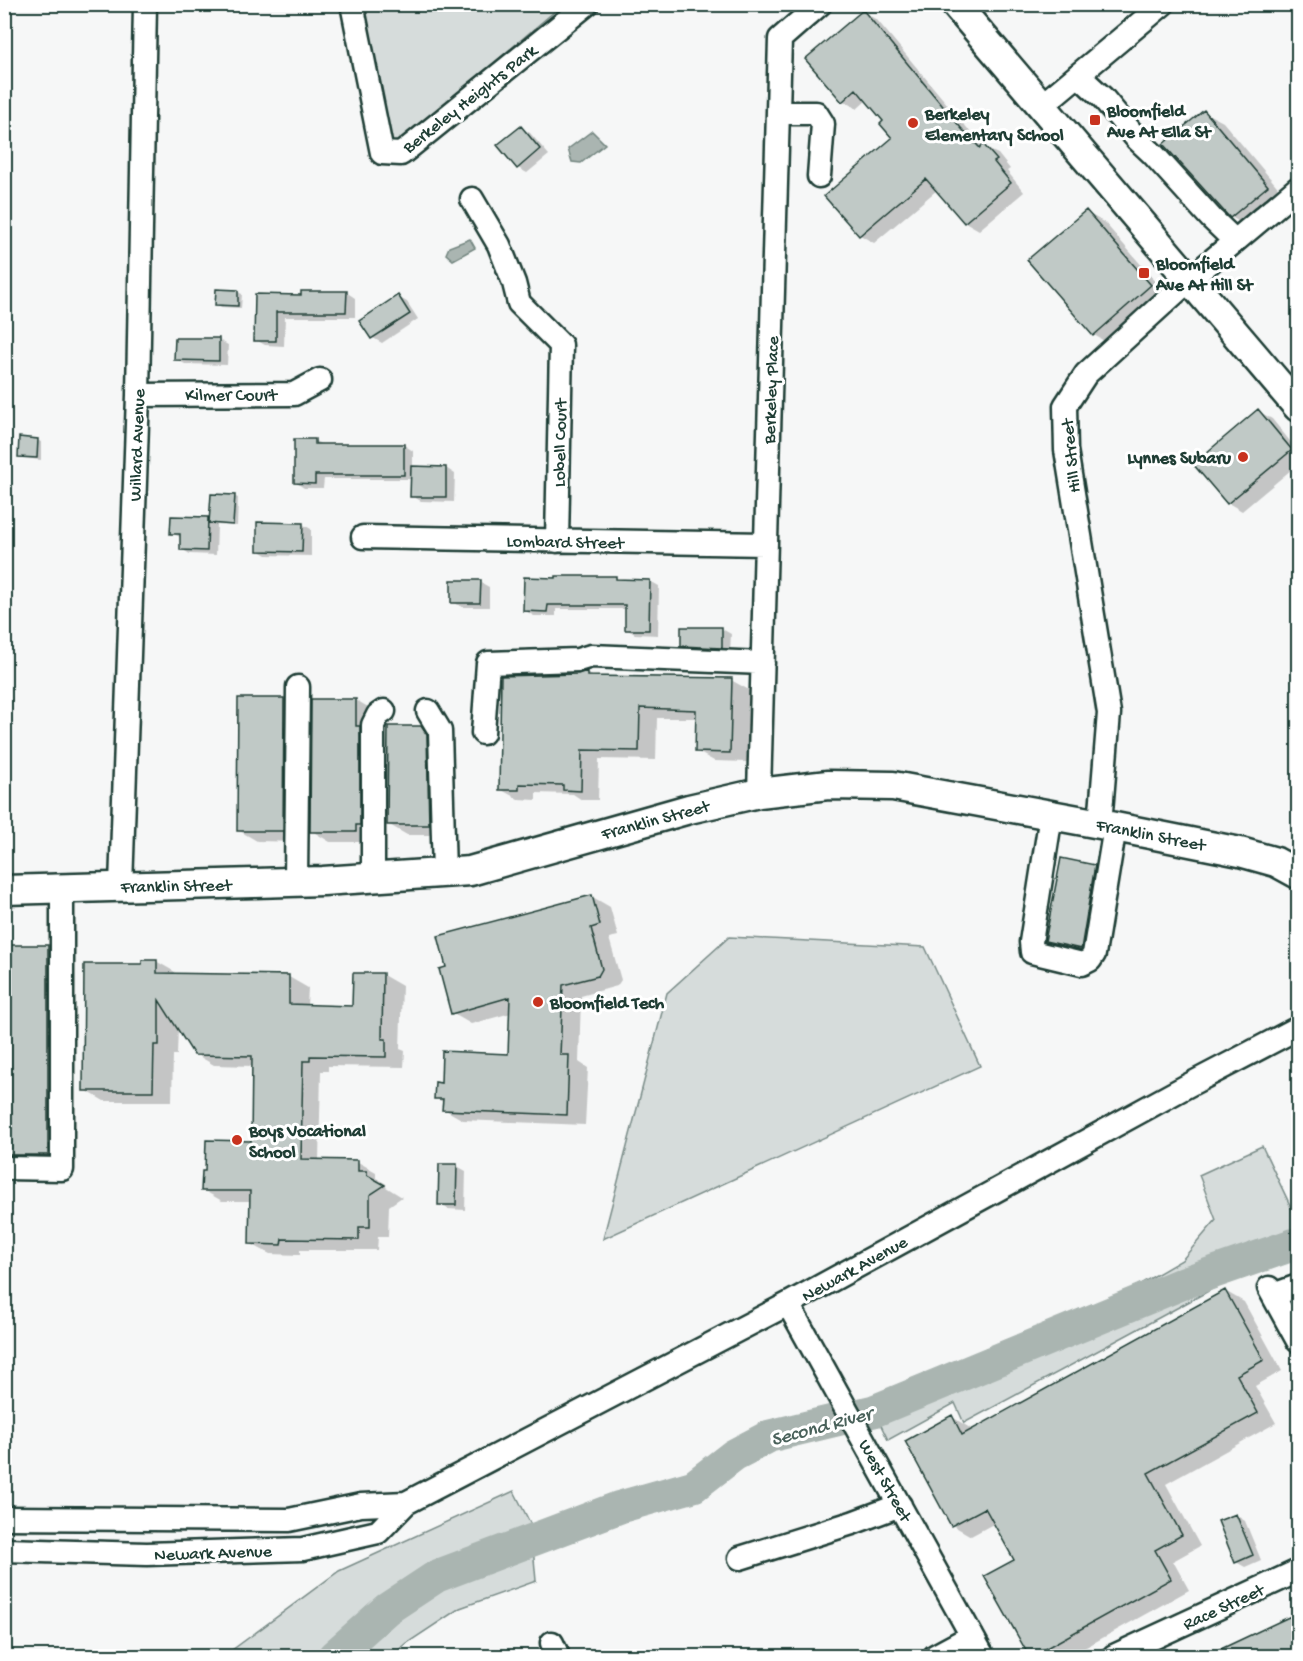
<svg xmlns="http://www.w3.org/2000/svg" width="1303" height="1661" viewBox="0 0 1303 1661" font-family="'Gochi Hand',sans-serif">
<rect width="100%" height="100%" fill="#f6f7f7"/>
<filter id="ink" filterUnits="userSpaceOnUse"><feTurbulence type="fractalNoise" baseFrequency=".0167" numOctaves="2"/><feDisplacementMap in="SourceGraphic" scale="12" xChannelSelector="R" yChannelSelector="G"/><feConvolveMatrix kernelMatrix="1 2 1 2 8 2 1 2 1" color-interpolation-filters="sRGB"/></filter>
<g filter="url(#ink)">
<path fill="#d6dcdb" stroke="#7a8c88" stroke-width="1.5" d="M362,5H562L393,149L384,129Z
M729,937L925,947L980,1066L603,1239L667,993Z
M1262,1146L1298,1222V1229L1214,1288L964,1423L955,1403L888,1440L874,1411L1032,1346L1182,1260L1216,1220L1199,1175Z
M514,1491L531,1525L536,1581L460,1608L407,1643L392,1656H224L339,1571Z"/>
<path fill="#aab5b1" stroke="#72857f" stroke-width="1.5" d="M592,131L605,144L581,163L572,162L568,149Z
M470,239L475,248L453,260L446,254L449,247Z"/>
<path fill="#0003" d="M863,12L877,20L983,147L998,154L1010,169L1007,171L1024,192L979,230L965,222L937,190L874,243L860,235L894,138L886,122L867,100L857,109L842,100Z
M1204,112L1223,122L1286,197L1250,228L1231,217Z
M521,128L530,133L549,155L527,173L518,168Z
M1086,212L1105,223L1169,297L1113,346L1094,335Z
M238,292L242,294L241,308L221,307L217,304Z
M346,292L355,298V317H285L284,346L265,345L256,340L257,295L303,296Z
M398,297L407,302L418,319L382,343L373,338Z
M219,340L228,345L227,365L185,364L176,359Z
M1258,411L1272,419L1298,451V464L1242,511L1228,503L1195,464Z
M37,440L41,442V460L24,458L20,456Z
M296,440L315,441L323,445H404L413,451V468H446L455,474L454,502L421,501L412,496V479H324L323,488H304L295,482Z
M234,496L238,498L237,526L217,525L216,555L190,554L181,549L182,538L172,533L208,518L211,520Z
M302,524L311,529V556L267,555L258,550Z
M580,577L650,581L659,586L658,635L635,634L626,629L627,609H556V616H534L524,610L557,579Z
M480,582L489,587V607H462L453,602Z
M722,629L731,634L730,652L692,651L682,645Z
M587,673L594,677L731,680L749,690L747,762L714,761L696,751L697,718H657L656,760L599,759L598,800H582L573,794L536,793V800L518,799L500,789L579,675Z
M284,699L303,710L302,842L257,841L238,830Z
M356,700L375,711L374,842H330L312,831Z
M421,727L440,738L448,835H407L388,824Z
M1095,866L1109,874L1095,956L1061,949L1047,940Z
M591,896L610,907L618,936L609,938L621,980L617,986L581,996L579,1062L588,1068L585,1125L463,1120L444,1109V1103L436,1098L442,1085L510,1055L511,1013L471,1024L452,1013Z
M12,946H48L65,956V1164L26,1163L9,1154Z
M156,961L175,972V975L289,977L308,988L307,1006L354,1007L383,975L402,986L400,1049L405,1051L404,1067L328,1066V1071H321L319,1161L358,1162L376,1172V1178L386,1184V1187L402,1197L389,1206L388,1237H378L377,1250H300V1255L270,1254L251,1244V1201H222L203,1190L252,1142L253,1066L214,1065L195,1054L178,1027L177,1055H173L172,1101H104L85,1090L143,966Z
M457,1166L466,1171L465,1210L448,1209L439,1204Z
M1225,1291L1244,1302L1282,1371L1255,1386L1276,1423L1166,1484L1200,1546L1173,1561L1189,1590L1070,1656H1030L986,1577L1016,1561L995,1523L971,1536L952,1525V1417L970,1428L972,1431Z
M1236,1515L1245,1521L1261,1560L1245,1567L1236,1562Z
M1291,1617L1298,1622V1656H1210Z"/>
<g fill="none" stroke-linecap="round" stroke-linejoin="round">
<path stroke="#aab5b1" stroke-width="33" d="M334,1656L387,1609L437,1576L620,1507L694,1486L734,1455L770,1436L874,1411L1186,1282L1298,1243"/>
</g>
<path fill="#c0c9c6" stroke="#1f3d34" stroke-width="1.5" d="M863,10L961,128L980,148L983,144L997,160L994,162L1011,183L964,223L926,179L859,236L824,196L892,138L880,124L883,121L856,89L842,102L805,59Z
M1204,110L1268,186L1230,218L1163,144Z
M521,126L540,149L517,169L497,145Z
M1086,210L1151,285L1093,336L1027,260Z
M216,289L238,290V306L215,305Z
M301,291H347L346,312H276V341H254L255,294L301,295Z
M398,295L410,314L371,339L359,321Z
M175,338H219V361L174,360Z
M1258,409L1292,450L1227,504L1193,464Z
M19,437L38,439L37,458L18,457Z
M294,439H315V444H404V475H315V484L294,483Z
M411,466L446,467V497H410Z
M211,494L235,495L233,525L209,523Z
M171,516L208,517L207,551L180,550V534H170Z
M257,522L303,523L302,552L257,551Z
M556,576H616V579L650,580L649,630H625V605H548L547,612L523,611L524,577L556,578Z
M451,580H481L480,603H451Z
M681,627H722V648L681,646Z
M587,671V676L732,678L730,753L695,752L696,710L640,708L639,751L582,750L581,791L563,790V785L519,784V790H499L501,676L578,674Z
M238,698H284L283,831H237Z
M311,699H356V726H360V825H356V832H310Z
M388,726H421L427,735L429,825H387Z
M1061,858L1095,865L1081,949L1045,941Z
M592,895L600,925L591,928L602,969L598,976L563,985L560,1055H569L567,1115L442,1110L443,1099H434L435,1082L441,1083L442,1051L508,1054L510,997L451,1014L439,969L446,967L438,936Z
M10,945H48V1155H8Z
M142,960H157V973L289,975V1004L352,1006L353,973H383L382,1039H386V1057L310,1056V1061H303L301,1159L358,1160V1171H367V1175L385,1185L370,1195V1227H359V1240L282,1239L281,1245L249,1244L250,1191H201L202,1171H205L206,1140L251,1141L252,1056L194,1055L159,1000V1045H154L153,1091H83L84,964H142Z
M439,1164H457L456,1205H438Z
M1225,1290L1264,1360L1237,1375L1258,1413L1148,1473L1182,1535L1155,1550L1171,1579L1032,1656H1029L984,1576L1014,1560L985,1508L951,1526L905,1441L952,1415L962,1435Z
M1236,1514L1253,1555L1235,1563L1218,1521Z
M1291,1616L1299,1632V1656H1206Z"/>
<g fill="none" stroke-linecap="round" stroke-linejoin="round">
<g stroke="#1f3d34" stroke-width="27">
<path id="minor" d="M352,4L382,153L401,154L587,4
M1078,75L1103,98L1137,139L1153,154L1211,218L1235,241
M1041,106L1163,4
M778,113H816L823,124L819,176
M472,199L499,245L514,283L519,303L561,345L557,541
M138,395L294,394L320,380
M363,537L766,544
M428,711L440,731L444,873
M483,733L488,663L578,660L591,656L763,663
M759,793L780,39L820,4
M1051,815L1031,942L1032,952L1082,964L1090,960L1094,954L1115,827
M1100,824L1109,713L1066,450L1065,406L1086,374L1189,280L1298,188
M373,878V725L378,715L384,711
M296,881L298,687
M121,886L138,395L145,4
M4,1168L62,1169V888
M1269,1288L1298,1341
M1273,1295L1298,1286
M788,1304L983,1656
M4,1518L289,1520L361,1505L406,1503
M4,1550L147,1554L303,1549L378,1532L406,1503L788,1304L1187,1086L1298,1028
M740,1558L852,1523L900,1505
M552,1643L558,1656
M935,1656L972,1636
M1114,1656L1298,1571"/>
</g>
<g stroke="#1f3d34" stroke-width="33">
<path id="major" d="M955,4L1298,407
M4,890L323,881L470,871L689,809L759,793L828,785L893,786L1100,824L1240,852L1276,862L1298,874"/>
</g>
<use href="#minor" stroke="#fff" stroke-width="22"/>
<use href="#major" stroke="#fff" stroke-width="28"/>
</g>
</g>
<g fill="#c8321e" stroke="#fff" stroke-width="2">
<rect x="1089" y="114" width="12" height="12" rx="3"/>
<circle cx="913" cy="123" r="6"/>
<rect x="1138" y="267" width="12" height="12" rx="3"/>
<circle cx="1243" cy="457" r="6"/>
<circle cx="538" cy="1002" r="6"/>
<circle cx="237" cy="1140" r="6"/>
</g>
<g text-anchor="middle" stroke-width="6" stroke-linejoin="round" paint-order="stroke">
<g font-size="18" fill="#1f3d34" stroke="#fff">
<text transform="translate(469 98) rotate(-38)" y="6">Berkeley Heights Park</text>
<text transform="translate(770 390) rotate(-88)" y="6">Berkeley Place</text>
<text x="231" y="400">Kilmer Court</text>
<text transform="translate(559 443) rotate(-89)" y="6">Lobell Court</text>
<text transform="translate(136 445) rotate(-88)" y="6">Willard Avenue</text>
<text transform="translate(1070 456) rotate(-96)" y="6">Hill Street</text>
<text transform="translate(565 541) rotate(1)" y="6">Lombard Street</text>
<text transform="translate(655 819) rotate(-15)" y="6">Franklin Street</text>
<text transform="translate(1151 834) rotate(11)" y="6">Franklin Street</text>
<text transform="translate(176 885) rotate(-1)" y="6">Franklin Street</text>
<text transform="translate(854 1268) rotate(-29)" y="6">Newark Avenue</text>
<text transform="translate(886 1480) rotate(61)" y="6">West Street</text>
<text transform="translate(213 1552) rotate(-2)" y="6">Newark Avenue</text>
<text transform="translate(1223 1606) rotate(-25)" y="6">Race Street</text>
</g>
<g font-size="18" font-weight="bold" fill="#1f3d34" stroke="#fff" text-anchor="start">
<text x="1107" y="116">Bloomfield<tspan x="1107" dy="21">Ave At Ella St</tspan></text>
<text x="925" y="119">Berkeley<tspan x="925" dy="21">Elementary School</tspan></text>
<text x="1156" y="269">Bloomfield<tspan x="1156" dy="21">Ave At Hill St</tspan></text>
<text x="1231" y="463" text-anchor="end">Lynnes Subaru</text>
<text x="550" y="1008">Bloomfield Tech</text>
<text x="249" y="1136">Boys Vocational<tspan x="249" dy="21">School</tspan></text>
</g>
<g font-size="20" font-style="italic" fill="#49615a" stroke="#fff">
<text transform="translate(821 1425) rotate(-15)" y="7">Second River</text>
</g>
</g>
<rect width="1303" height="1661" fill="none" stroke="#fff" stroke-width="24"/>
<rect x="12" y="12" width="1279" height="1637" fill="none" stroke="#1f3d34" stroke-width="2" filter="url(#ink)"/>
</svg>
